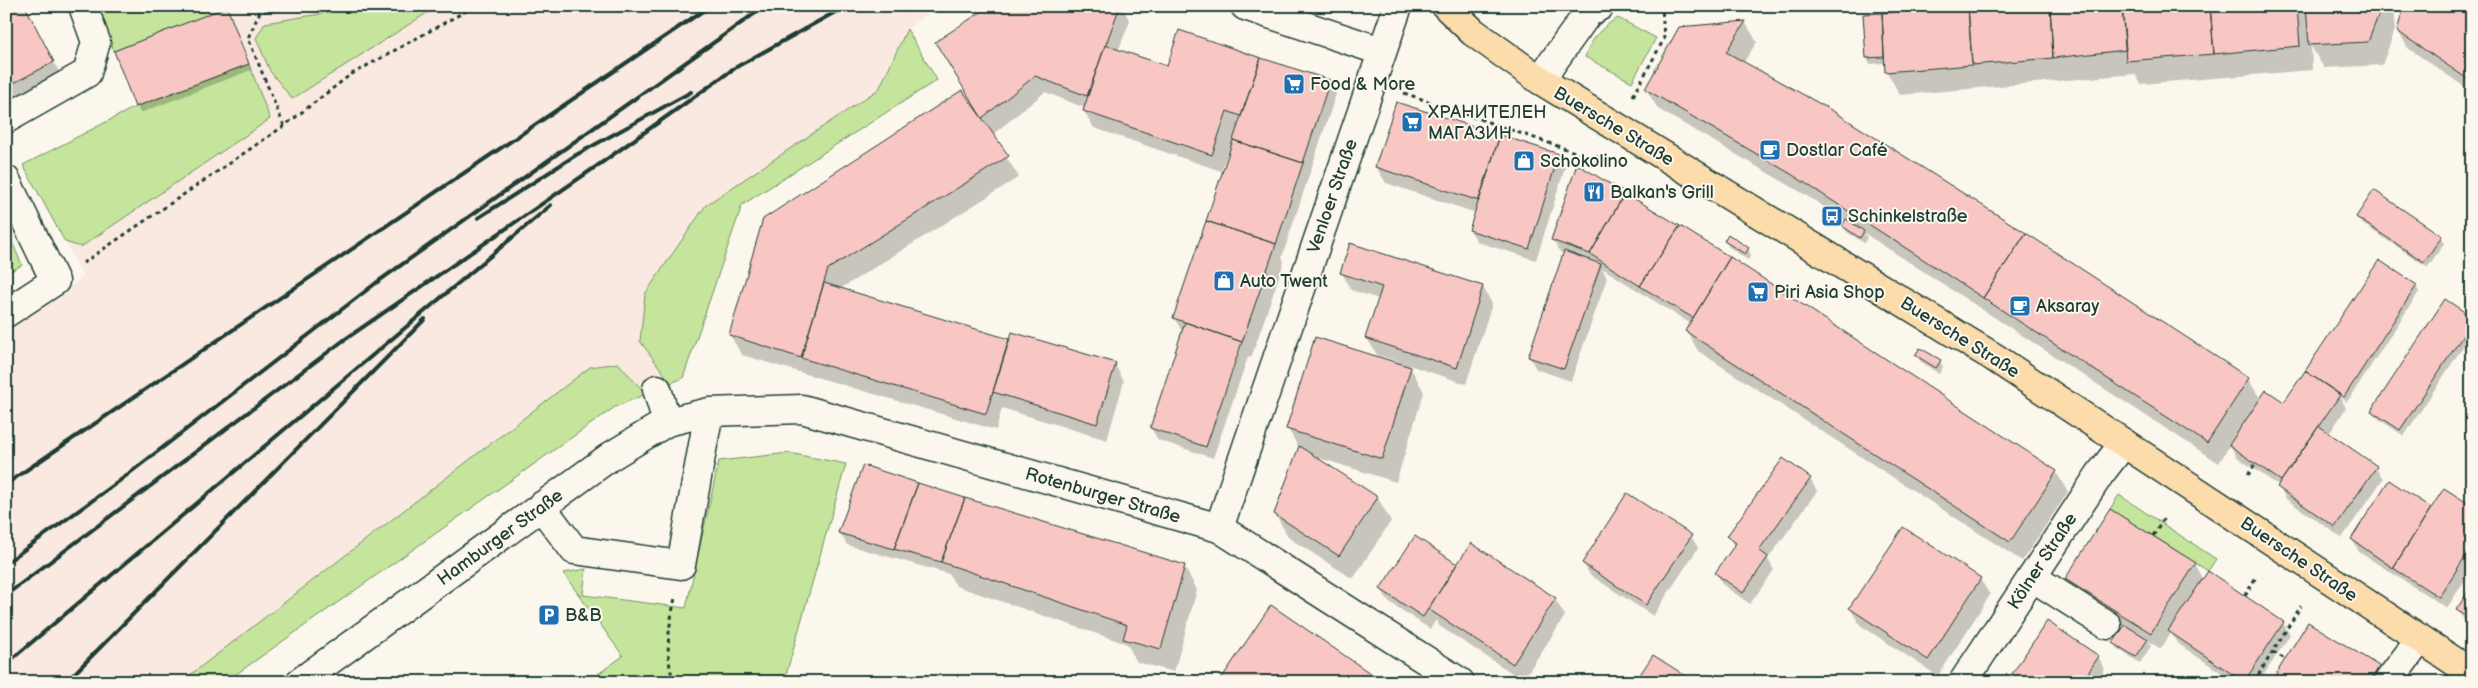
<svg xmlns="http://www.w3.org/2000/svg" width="2478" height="688" viewBox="0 0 2478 688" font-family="'Balsamiq Sans',sans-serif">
<rect width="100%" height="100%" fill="#fbf7ec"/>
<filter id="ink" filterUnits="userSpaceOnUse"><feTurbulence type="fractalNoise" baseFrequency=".02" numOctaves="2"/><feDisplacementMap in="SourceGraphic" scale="10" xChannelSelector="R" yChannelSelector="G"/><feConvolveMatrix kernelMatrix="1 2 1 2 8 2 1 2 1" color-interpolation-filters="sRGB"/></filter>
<g filter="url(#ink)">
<path fill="#fae9e0" d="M203,6H938L907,29L879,89L706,205L645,294L640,341L671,383L646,394L590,367L181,682H6V327L84,277L23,165L135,107L249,64L228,8L205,16Z"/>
<path fill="#c5e49c" stroke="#729068" d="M98,6H203L205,16L114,51Z
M341,6H438L292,99L270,71L256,38L265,23L320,14Z
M1618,18L1656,38L1632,82L1585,57C1592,38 1600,28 1618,18Z
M907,29L937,80L742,205L683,378L671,383L640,341L645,294L706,205L879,89Z
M249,64L270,119L81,247L65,242L23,165L135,107Z
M6,228L22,265L6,274Z
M618,363L646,394L615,407L225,682H181L590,367Z
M789,453L846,464L784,682H604L598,674L623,656L563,573L586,569L583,595L686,608L719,461Z
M2119,495L2216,559L2208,571L2110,509Z"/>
<path fill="#0003" d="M6,6H24L63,79L6,109Z
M993,6H1121L1130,21L1118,51L1168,68L1260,59L1329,81L1336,94L1282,257L1284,262L1251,358L1248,357L1213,458L1158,440L1151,428L1183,333L1174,318L1231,150H1229L1221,171L1094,128L1084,111L1085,108L1045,92L992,135L1019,177L840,289L1010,340L1115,365L1124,381L1107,440L1002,408L996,430L742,355L730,335L978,111Z
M1972,6H2393L2395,30L2382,65L2324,68L2311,46L2312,70L2141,84L2135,74L1900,95L1887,72L1886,63L1870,64L1867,58L1882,14Z
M2472,7V92L2408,48L2398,31Z
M227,9L251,70L140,113L115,51Z
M1745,22L1757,42L1743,63L2025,234L2248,379L2261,400L2285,404L2379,262L2416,286L2419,292L2347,402L2340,397L2346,408L2329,434L2376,467L2383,479L2342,538L2286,499L2279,486L2237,457L2230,445L2219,463L1864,233L1867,238L1864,243L1847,232L1843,226L1846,221L1804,194L1658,109L1646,89L1680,28Z
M1558,155L1565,168L1536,260L1477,242L1470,230L1476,213L1386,183L1376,167Z
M1578,166L2056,472L2068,492L2022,561L1698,351L1687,331L1691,324L1602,268L1607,278L1571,381L1536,369L1529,356L1565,254L1560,252L1553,240Z
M2357,217L2441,237L2444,243L2428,267L2361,223Z
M1725,241L1748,249L1751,255L1748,260L1729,247Z
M1351,245L1483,287L1492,304L1466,384L1409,365L1424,392L1396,482L1316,457L1377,497L1391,521L1353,579L1289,538L1275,514L1299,448L1288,429L1397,361L1377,355L1367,338L1379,299L1351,290L1342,273Z
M2472,318V333L2404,436L2376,417L2372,411Z
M1917,355L1940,361L1943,367L1939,374L1920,361Z
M1810,479L1817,491L1768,559L1774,570L1750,604L1723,585L1716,573L1735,547L1728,536Z
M2389,482L2432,510L2472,508V569L2447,608L2359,552L2352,539Z
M965,499L1184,566L1197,590L1174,672L1137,662L1127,644L956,586L949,574L847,545L840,533Z
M1691,536L1698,548L1653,616L1590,575L1583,563Z
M1415,537L1458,566L1555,599L1565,616L1523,680L1439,626L1436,620L1430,629L1388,601L1381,589Z
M2195,564L2204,580L2283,623L2290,635L2259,682H2235L2177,643L2171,633L2161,649L2148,641L2151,646L2140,663L2118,649L2115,643L2126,627L2076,595L2067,579Z
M1980,579L1990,595L1938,676L1860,625L1850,608Z
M2472,588V626L2465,622L2458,610Z
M2048,623L2098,657L2105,669L2097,682H2014L2011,677Z
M2308,624L2378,667L2387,682H2272Z"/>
<path fill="#f8c7c3" stroke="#1f3d34" d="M6,6H25L54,62L6,87Z
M990,6H1120L1087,96L1035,76L982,118L935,42Z
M1953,6H1968L1972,65L1885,72L1882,13Z
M1968,6H2050L2053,58L1972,65Z
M2050,6H2122L2126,50L2053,58Z
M2122,6H2210L2214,54L2126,61Z
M2210,6H2297L2300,46L2214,54Z
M2306,6H2382L2368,42L2309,45Z
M2404,6H2472V82L2397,31Z
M227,7L249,64L135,107L114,51Z
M1882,13L1884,57L1866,58L1863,14Z
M1746,21L1726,52L1833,111L2026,233L1983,298L1791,174L1645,89L1679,27Z
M1179,30L1261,58L1241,116L1227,111L1212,155L1083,111L1105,45L1167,66Z
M1261,58L1330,80L1303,163L1233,140Z
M962,90L1009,156L828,269L801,358L729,335L763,219Z
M1396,102L1500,135L1479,201L1375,167Z
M1500,135L1559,154L1529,249L1469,230Z
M1233,140L1303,163L1276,244L1206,221Z
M1577,164L1625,193L1590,254L1551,240Z
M2374,190L2442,236L2424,262L2356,217Z
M1625,193L1680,226L1640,286L1590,254Z
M1846,219L1864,231L1860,238L1842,226Z
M1206,221L1276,244L1242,342L1173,318Z
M1680,226L1730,257L1693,318L1640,286Z
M2026,233L2249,378L2207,443L1983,298Z
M1728,234L1749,248L1745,254L1724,241Z
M1350,243L1483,286L1457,368L1365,338L1382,287L1340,273Z
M1564,251L1601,264L1564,369L1528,357Z
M1730,257L2057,471L2010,542L1685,331Z
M2379,260L2417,285L2344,397L2305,371Z
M824,283L1009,339L986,414L801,358Z
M2445,299L2472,317V322L2400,430L2371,411Z
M1185,322L1242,342L1206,447L1150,428Z
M1012,332L1116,363L1097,424L993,392Z
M1315,337L1411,367L1382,459L1286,429Z
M1920,348L1941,360L1936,368L1915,355Z
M2305,371L2340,395L2281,481L2229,445L2266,390L2284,402Z
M2319,426L2377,466L2335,527L2277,487Z
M1299,446L1378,497L1339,556L1274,514Z
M1783,458L1811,478L1759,550L1768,557L1743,593L1715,573L1736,543L1727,536Z
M863,465L918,483L894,549L838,533Z
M2389,480L2431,508L2393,568L2351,539Z
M918,483L965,498L941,562L894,549Z
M2444,488L2472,506V546L2439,597L2393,568Z
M1627,493L1692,535L1646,605L1582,563Z
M965,498L1185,565L1161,649L1123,639L1127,625L941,562Z
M2110,509L2196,563L2151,633L2065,579Z
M1903,527L1981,578L1928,660L1849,608Z
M1415,536L1457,564L1423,617L1380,589Z
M1471,543L1556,598L1513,664L1428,609Z
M2208,571L2284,622L2244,682L2168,631Z
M2472,586V619L2456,610Z
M1271,605L1383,682H1219Z
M2047,621L2099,656L2082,682H2017L2010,677Z
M2308,622L2379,666L2370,682H2271Z
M2125,625L2148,639L2136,657L2113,643Z
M1653,655L1689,678L1687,682H1635Z"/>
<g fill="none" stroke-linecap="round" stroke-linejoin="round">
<g stroke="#1f3d34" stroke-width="31">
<path id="minor" d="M1245,6L1381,51
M1540,80L1588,13L1600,6
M6,119L87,73L96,42L83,6
M6,180L55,281L6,313
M657,389L667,422
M541,506L574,550L681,565L709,412
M1219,528L1398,6
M2032,577L2107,625
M300,682L611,456L667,422L709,412L802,409L1219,528L1460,682
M1963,682L2100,474L2124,443
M2388,682L2420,639"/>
</g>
<g stroke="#1f3d34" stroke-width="31">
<path id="major" d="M1446,6L1473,32L1540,80L1995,358L2472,673"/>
</g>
<path stroke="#1f3d34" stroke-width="3" stroke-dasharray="4 4" stroke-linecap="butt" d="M1404,93L1572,151L1594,163L1598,156
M1633,96L1664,39L1662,6
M284,126L248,38L260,12L296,6
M83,263L284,126L350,75L475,6
M2248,475L2256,463
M2153,536L2165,517
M2245,596L2256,577
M2273,652L2285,659
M674,682C664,654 669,626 675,598
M2254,682L2301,606"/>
<use href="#minor" stroke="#fbf7ec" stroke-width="28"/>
<use href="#major" stroke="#fddcac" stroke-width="28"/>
<path stroke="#1f3d34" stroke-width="4" d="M907,11L913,6
M731,70L846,6
M478,218L576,155L691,92
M6,484L710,6
M6,563L118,482L376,283L765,6
M6,595L344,340L597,166L735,68
M6,664L551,205
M66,682L425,319"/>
</g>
</g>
<defs>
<g id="supermarket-square" transform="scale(1.125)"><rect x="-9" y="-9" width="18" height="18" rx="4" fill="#1f6fb2" stroke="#fbf7ec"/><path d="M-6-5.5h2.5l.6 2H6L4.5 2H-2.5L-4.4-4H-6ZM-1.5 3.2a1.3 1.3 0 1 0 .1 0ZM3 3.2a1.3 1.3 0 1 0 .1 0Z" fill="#fff"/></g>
<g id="cafe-square" transform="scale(1.125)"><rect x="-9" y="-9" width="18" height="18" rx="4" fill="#1f6fb2" stroke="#fbf7ec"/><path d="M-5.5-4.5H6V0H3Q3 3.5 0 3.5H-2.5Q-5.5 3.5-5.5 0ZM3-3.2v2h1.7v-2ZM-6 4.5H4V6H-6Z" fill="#fff"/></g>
<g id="shop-square" transform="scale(1.125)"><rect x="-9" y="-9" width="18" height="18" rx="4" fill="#1f6fb2" stroke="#fbf7ec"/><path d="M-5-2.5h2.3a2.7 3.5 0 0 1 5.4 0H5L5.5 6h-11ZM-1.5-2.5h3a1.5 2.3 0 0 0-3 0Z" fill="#fff"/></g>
<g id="restaurant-square" transform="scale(1.125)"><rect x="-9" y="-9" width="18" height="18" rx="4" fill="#1f6fb2" stroke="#fbf7ec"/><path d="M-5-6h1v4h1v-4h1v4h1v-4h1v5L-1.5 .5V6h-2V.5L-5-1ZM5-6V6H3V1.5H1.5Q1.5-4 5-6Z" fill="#fff"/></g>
<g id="bus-square" transform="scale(1.125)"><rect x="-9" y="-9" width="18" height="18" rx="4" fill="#1f6fb2" stroke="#fbf7ec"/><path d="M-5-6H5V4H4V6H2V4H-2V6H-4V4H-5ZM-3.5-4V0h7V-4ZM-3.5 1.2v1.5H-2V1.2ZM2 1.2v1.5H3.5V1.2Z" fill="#fff"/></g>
<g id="parking-square" transform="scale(1.125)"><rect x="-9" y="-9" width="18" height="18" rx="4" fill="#1f6fb2" stroke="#fbf7ec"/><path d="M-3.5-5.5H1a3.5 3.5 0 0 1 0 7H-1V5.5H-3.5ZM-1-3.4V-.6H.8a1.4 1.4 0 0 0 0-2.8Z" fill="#fff"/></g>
</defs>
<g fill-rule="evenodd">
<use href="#supermarket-square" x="1294" y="84"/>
<use href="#supermarket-square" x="1412" y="122"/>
<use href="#cafe-square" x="1770" y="150"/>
<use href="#shop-square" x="1524" y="161"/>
<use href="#restaurant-square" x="1594" y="192"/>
<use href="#bus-square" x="1832" y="216"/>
<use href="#shop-square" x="1224" y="281"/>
<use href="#supermarket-square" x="1758" y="292"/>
<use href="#cafe-square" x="2020" y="306"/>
<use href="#parking-square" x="549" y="615"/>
</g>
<g text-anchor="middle" stroke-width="4" stroke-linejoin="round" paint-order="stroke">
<g font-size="18" fill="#1f3d34" stroke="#fbf7ec" text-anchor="start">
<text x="1310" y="90">Food &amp; More</text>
<text x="1428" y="118">ХРАНИТЕЛЕН<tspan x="1428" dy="21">МАГАЗИН</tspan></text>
<text x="1786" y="156">Dostlar Café</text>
<text x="1540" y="167">Schokolino</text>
<text x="1610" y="198">Balkan's Grill</text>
<text x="1848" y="222">Schinkelstraße</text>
<text x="1240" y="287">Auto Twent</text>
<text x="1774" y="298">Piri Asia Shop</text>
<text x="2036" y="312">Aksaray</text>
<text x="565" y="621">B&amp;B</text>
</g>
<g font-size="18" fill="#1f3d34" stroke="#fbf7ec">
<text transform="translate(1614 126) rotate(31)" y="6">Buersche Straße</text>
<text transform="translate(1332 196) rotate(-71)" y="6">Venloer Straße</text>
<text transform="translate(1960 337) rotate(32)" y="6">Buersche Straße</text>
<text transform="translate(1103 495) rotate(16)" y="6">Rotenburger Straße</text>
<text transform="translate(500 537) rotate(-36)" y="6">Hamburger Straße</text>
<text transform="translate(2299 559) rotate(34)" y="6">Buersche Straße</text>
<text transform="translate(2042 561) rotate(-57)" y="6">Kölner Straße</text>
</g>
</g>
<rect width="2478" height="688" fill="none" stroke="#fbf7ec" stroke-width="25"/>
<rect x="12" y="12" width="2453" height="663" fill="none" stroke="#1f3d34" stroke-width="2" filter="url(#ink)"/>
</svg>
